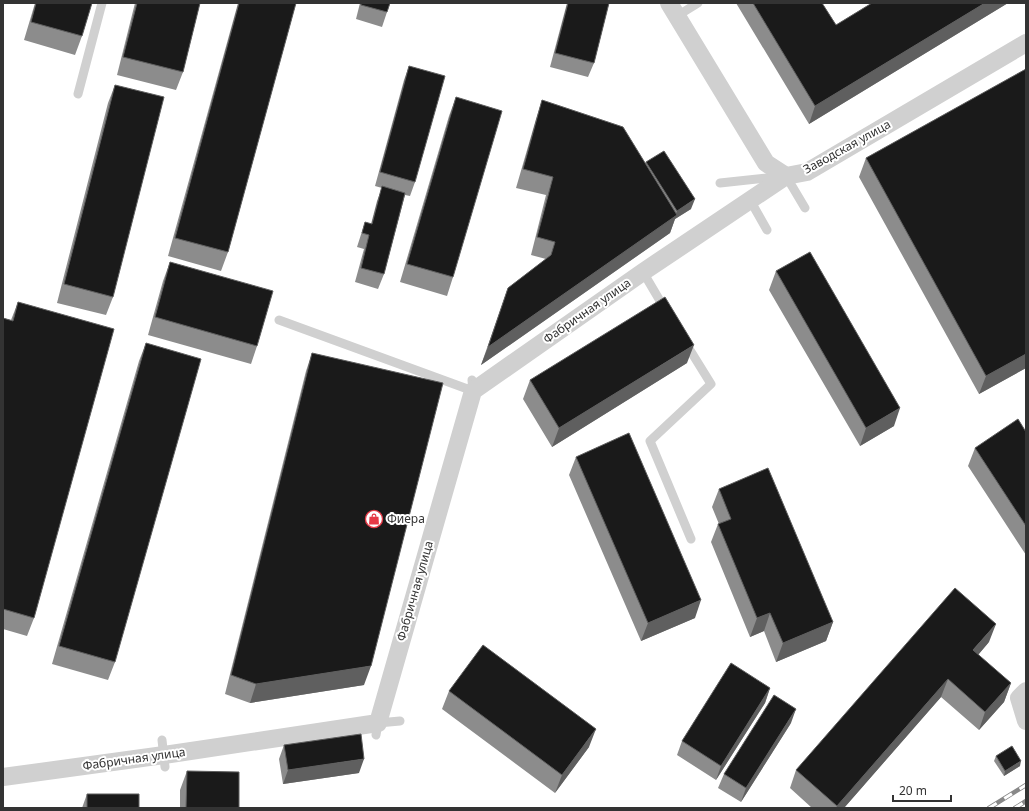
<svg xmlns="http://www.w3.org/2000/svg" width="1029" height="811" viewBox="0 0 1029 811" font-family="'Noto Sans',sans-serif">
<rect width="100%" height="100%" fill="#fff"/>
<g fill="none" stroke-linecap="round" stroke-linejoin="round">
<path stroke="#d0d0d0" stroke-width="9" d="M677,16L698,3
M78,94L102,3
M720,183L786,176L805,208
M750,200L767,230
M643,272L666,311
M279,320L473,391L472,380
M685,342L711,384L650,441L691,539
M376,735L378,723L400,721
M162,740L165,767"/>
<path stroke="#d0d0d0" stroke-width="18" d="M669,3L766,163L786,176
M1026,691L1019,698L1026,721
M3,777L164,755L378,723L473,391L643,272L786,176L807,172L1026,43"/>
<g stroke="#888" stroke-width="4.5">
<path id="rail" d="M989,808L1026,785
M1015,808L1026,801"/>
</g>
<use href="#rail" stroke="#fff" stroke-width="3" stroke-dasharray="9" stroke-linecap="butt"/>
</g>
<path fill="#8c8c8c" d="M35,3H92L82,36L75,55L24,40Z
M135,3H200L183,72L176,90L117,75Z
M238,3H296L228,252L221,271L168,256Z
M360,3H390L382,27L356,19Z
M567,3H609L594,63L588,77L550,67Z
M736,3H822L836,25L872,3H1008L809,124Z
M409,66L415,182L410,196L405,195L384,274L378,289L355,282L364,249L357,247L365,222L371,224L377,201L382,188L375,186L404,80Z
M1026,69V368L979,394L859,177L866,158Z
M115,85L113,297L106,315L57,303L108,103Z
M456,97L453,277L447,296L400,282L449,116Z
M542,100L645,163L646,162L691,209L675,219L670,233L481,365L508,288L546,259L531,255L546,195L516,188L536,119Z
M170,262L257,346L251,364L148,335L163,281Z
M776,271L894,426L860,446L769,290Z
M18,302L34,618L27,636L3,629V318L11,320Z
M146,343L115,662L108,680L52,664L139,361Z
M312,353L364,685L250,703L225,694L306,371Z
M687,363L552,447L523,399L530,380Z
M1026,432V555L968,466L975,448Z
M576,457L695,618L641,641L569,475Z
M719,489L833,622L826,641L776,662L764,631L750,637L711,542L718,524H719L712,507Z
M989,642L978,655L1011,683L1004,702L979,730L941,697L844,808H812L790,788L796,770Z
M770,688L765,703L716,780L677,755L682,741Z
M449,691L589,747L555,793L442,709Z
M791,723L741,802L718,788L724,774Z
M284,745L359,773L283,784L279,759Z
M996,756L1020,766L1004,776L994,761Z
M187,771L239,808H180V790Z
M87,794L139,808H82Z"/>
<path fill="#5f5f5f" d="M985,3H1008L809,124L815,106Z
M695,199L691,209L675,219L670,233L481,365L488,347L675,216L677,211Z
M694,345L687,363L552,447L559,428Z
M1026,354V368L979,394L986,376Z
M900,408L894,426L860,446L866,428Z
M701,600L695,618L641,641L648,623Z
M770,613L764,631L750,637L757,618Z
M833,622L826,641L776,662L783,643Z
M996,624L989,642L966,669L973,650Z
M371,666L364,685L250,703L256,684Z
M948,679L941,697L844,808H836L837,806Z
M1011,683L1004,702L979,730L985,712Z
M770,688L765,703L716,780L721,766Z
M796,709L791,723L741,802L746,788Z
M596,729L589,747L555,793L562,775Z
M364,759L359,773L283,784L288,770Z
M1021,761L1020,766L1004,776L1005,771Z"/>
<path fill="#1a1a1a" stroke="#5f5f5f" d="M36,3H92L82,36L31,22Z
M137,3H200L183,72L123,57Z
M239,3H296L228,252L175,238Z
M361,3H390L387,12L361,5Z
M568,3H609L594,63L555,53Z
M753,3H822L836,25L872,3H985L815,106Z
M409,66L445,76L415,182L380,172Z
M1026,69V354L986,376L866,158Z
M115,85L164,97L113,297L64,284Z
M456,97L502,111L453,277L407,264Z
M542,100L623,127L677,215L488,347L508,288L551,255L555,242L537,237L553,177L523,169Z
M664,151L695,199L677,211L646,162Z
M382,186L405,193L384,274L361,268L369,235L362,233L365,222L372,224Z
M810,252L900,408L866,428L776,271Z
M170,262L273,291L257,346L155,317Z
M665,297L694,345L559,428L530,380Z
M18,302L114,329L34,618L3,609V318L13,321Z
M146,343L201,359L115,662L59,646Z
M312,353L443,383L371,666L256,684L231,675Z
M1018,419L1026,432V526L975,448Z
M629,433L701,600L648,623L576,457Z
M768,468L833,622L783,643L770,613L757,618L718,524L731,519L719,489Z
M955,588L996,624L973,650L1011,683L985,712L948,679L837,806L796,770Z
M483,645L596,729L562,775L449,691Z
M731,663L770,688L721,766L682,741Z
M774,695L796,709L746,788L724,774Z
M361,734L364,759L288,770L284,745Z
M1012,746L1021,761L1005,771L996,756Z
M187,771L239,772V808H186Z
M87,794H139V808H87Z"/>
<defs>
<g id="shop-ring" transform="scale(0.9)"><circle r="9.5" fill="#fff" stroke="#e63946" stroke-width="1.5"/><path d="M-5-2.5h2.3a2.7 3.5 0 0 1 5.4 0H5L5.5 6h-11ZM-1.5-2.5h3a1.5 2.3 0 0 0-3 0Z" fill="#e63946"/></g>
</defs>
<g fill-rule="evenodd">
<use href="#shop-ring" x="374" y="519"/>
</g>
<g text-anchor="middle" stroke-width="4" stroke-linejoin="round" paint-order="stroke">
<g font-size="12" fill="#333" stroke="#fff">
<text transform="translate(847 147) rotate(-29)" y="4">Заводская улица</text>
<text transform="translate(587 311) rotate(-35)" y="4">Фабричная улица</text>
<text transform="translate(415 591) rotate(-74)" y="4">Фабричная улица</text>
<text transform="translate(134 759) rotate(-8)" y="4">Фабричная улица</text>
</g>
<g font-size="12" fill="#333" stroke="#fff" text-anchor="start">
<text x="387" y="523">Фиера</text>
</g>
</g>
<rect width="1029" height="811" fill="none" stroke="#333333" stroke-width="8"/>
<path d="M893 795v6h58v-6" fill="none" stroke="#333333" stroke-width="2"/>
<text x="899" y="795" font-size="12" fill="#333333" stroke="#ffffff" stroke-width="3" paint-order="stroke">20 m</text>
</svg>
